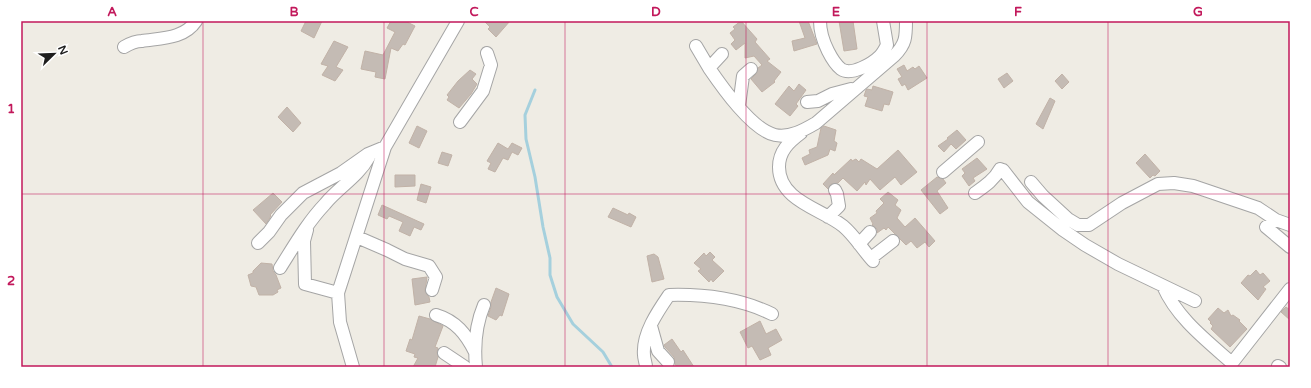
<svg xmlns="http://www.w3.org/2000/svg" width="1311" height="388" viewBox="0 0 1311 388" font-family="'Varela Round',sans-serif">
<rect width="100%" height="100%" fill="#efece4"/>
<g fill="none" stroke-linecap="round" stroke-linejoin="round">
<path stroke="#a5d0dd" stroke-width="3" d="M535,90L525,115L526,139L535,177L543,227L550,258V275L557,297L573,324L603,352L612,367"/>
</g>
<path fill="#c4bbb4" stroke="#c1b2a7" d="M306,21H322L314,38L301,31Z
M391,21H405L415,26L405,45L403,44L398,51L391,48L385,79L375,77L376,72L361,69L365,51L383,55L395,32L387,28Z
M484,21H510L496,37L488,29L490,27Z
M741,21L757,39L755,42L770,59L767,61L781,72L774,81L775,82L762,92L751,79L756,74L758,68L762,65L754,56L745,58V43L736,50L731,44L735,40L730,33L735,29L733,27Z
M799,21H808L817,44L794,51L792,41L805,38Z
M839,21H853L857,49L844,51Z
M334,41L348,47L336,67L343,70L335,81L322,75L328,66L321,64Z
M904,65L907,71L913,67L915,69L919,66L927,78L908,90L905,84L902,86L898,79L902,77L897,69Z
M470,70L476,74L472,79L477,84L471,94L459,108L447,100L449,97L447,95L458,81Z
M1007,73L1013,81L1004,88L998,79Z
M1062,74L1069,82L1062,89L1055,81Z
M799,84L806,90L796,104L798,106L790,116L775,104L789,86L794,91Z
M873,86L893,92L889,105L884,104L882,111L865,106L868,97L864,96L866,90L867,89L872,90Z
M1050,98L1055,101L1043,129L1036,124Z
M287,107L301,123L293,132L278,117Z
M417,126L427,131L419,148L409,143Z
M824,126L836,130L834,141L837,143L835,151L830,149L828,155L805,165L802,158L810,154L809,150L817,147L821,128Z
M957,130L966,140L956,149L951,144L944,152L938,146L948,139L947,138Z
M498,143L508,149L512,143L522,148L518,155L512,152L508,160L503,158L495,172L488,169L491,163L487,161Z
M898,150L917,172L901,185L895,177L880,190L870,179L866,185L865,182L857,191L843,178L838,183L831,184L828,189L823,184L833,173L834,175L851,159L852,161L856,159L859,162L861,159L877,169Z
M442,152L452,155L448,166L438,163Z
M1145,154L1160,171L1155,176L1153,175L1150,178L1136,163Z
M977,158L987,169L973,178L975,181L969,186L962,176L965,173L962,169Z
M395,175H415V186L395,187Z
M937,177L943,179L946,183L937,191L948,208L940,214L921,190Z
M421,184L431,187L426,203L417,200Z
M888,192L898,200L895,205L901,210L897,218L905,227L915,218L935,241L929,247L925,242L917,248L911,241L906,245L888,227L886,230L884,228L877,233V229L872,225L873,224L870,218L877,213L876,211L884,203L880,199Z
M273,193L282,202L270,215L271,216L266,224L253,210Z
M382,205L424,224L421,230L414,227L410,236L399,231L403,222L389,216L387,219L378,215Z
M613,208L628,215L629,213L636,217L631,227L608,217Z
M710,252L715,257L712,260L724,271L713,282L711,279L709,282L698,271L701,269L694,263L704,253L706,256Z
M654,254L658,257L664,279L652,282L647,256Z
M261,263L272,264L273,271L276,275L281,288L277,290L278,292L273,295H259L256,287L251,286L248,275L253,273V271Z
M1256,270L1260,275L1263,273L1270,281L1263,287L1266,289L1258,300L1241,283L1248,275L1250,276Z
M427,277L425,291L429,297L430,302L415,305L412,279Z
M496,288L509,294L502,316L500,315L496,320L488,316L491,307V302Z
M1286,307L1290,310V320L1281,312Z
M1218,308L1224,313L1228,310L1231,316L1233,315L1240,320L1239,321L1247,329L1230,347L1211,329L1213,326L1210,323L1211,322L1208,319Z
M419,316L430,319L443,326L435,347L438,348L437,352L438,357L435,367H413L418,358L414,357L415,354L406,351L410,339L412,340Z
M760,321L766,334L776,329L782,340L768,348L771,355L760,360L752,346L748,348L740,332Z
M672,339L681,352L683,350L694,367H677L675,364L674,357L665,347L664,345Z"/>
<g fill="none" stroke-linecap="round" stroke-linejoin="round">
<g stroke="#a5a5a5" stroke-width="14">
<path id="minor" d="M820,21C820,32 823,41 828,51C831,57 836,65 841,69C851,76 872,64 880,56C883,53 885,49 887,45L883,21
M696,46L709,68
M124,47C129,44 136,41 142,41C161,38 184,39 196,21
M722,54L709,68C722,87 752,130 775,135C790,138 804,130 816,123L894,56C906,44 906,37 906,21
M807,102L818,101L832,94L851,89
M739,106L743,76L751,69
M460,122L483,91L491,65L487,53
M801,133C789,142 779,151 779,167C779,201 822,209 843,226C855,236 862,249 873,261
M1003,170L1028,202L1063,230L1085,245L1118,264L1195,301
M943,172L978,142
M1031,182L1043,196L1068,219L1078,225H1089L1122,203L1158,184L1174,183L1193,186L1258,208L1276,220L1290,225
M975,193C985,186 994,180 1000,169
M828,217L839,206L837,194L835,190
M1276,220L1266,227L1290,247
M307,230L304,241L305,284L338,293
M357,237L387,250L405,259L429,266L436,277L432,290
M258,243L269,232L281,215L303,193L341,173L368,154L385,147
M859,244L870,232
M871,258L893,241
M280,268C294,246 307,223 325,204C339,187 358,177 369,157
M1163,286C1177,318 1206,340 1232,363L1290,289
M436,315C456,321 466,334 475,352
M651,326L658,351L668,362
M444,353L465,367
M1278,366L1280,367
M353,367L340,322L338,293L385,147L458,21
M476,367C474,346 476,324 484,305
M646,367C646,363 644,359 644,355C642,334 658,311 669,295C705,294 739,298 772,314"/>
</g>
<use href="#minor" stroke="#fff" stroke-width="12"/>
</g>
<path fill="none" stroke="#c2185b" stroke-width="1" stroke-opacity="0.55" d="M203,21V367M384,21V367M565,21V367M746,21V367M927,21V367M1108,21V367M21,194H1290"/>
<rect width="1311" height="388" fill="none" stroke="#ffffff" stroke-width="44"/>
<g transform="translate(54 54) rotate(67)" stroke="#ffffff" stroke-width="3" paint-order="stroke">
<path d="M0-3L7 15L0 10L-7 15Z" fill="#1e1e1e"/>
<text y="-6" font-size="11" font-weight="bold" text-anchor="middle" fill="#1e1e1e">N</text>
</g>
<rect x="22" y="22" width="1267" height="344" fill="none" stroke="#c2185b" stroke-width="1.5"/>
<g font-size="13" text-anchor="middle" font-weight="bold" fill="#c2185b">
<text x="112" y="16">A</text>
<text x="294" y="16">B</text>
<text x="474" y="16">C</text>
<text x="656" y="16">D</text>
<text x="836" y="16">E</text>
<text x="1018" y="16">F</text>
<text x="1198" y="16">G</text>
<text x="11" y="113">1</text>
<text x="11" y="285">2</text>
</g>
</svg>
